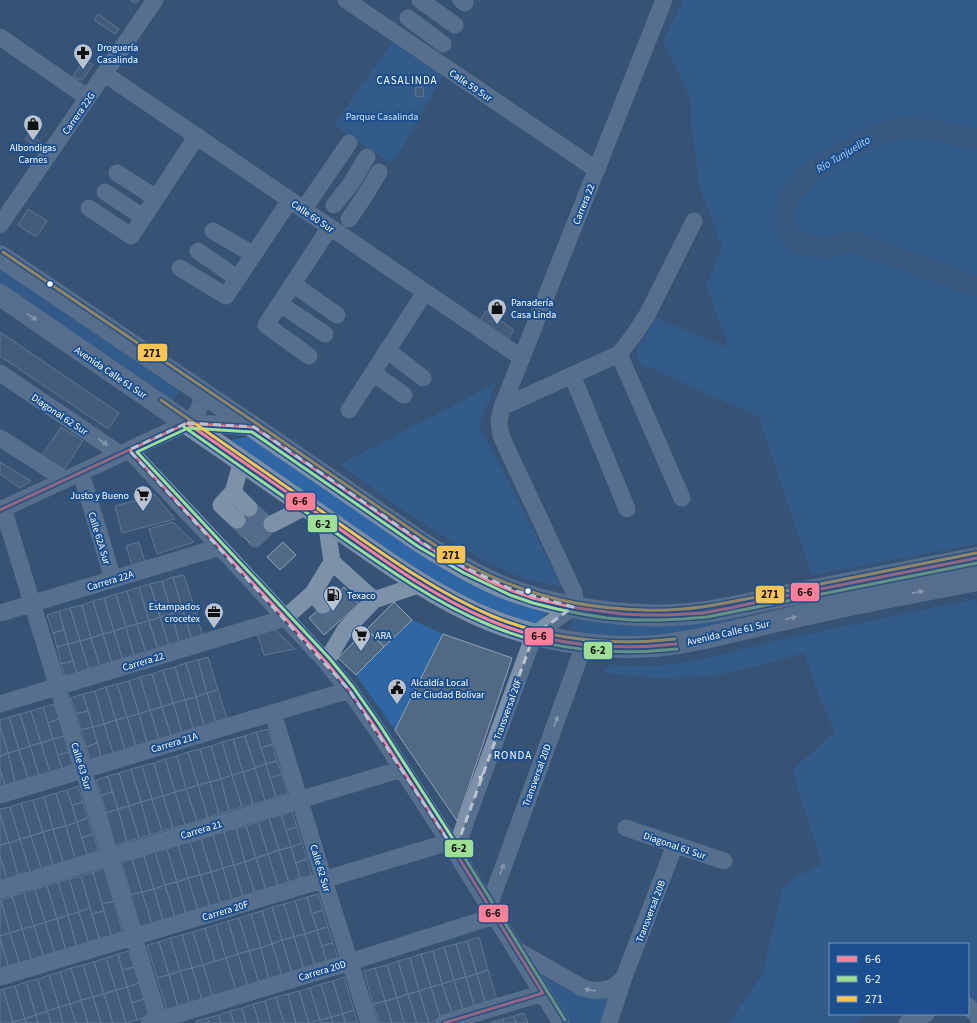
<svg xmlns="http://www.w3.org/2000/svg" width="977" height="1023" viewBox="0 0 977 1023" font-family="'Source Sans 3',sans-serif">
<rect width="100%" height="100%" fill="#365274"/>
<path fill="#2f66a5" d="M682,0H977V544L812,575L759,417L639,363L637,351L655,318L729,348L706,286L722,247L700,188L691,126V100L663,41L682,3Z
M392,42L443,76L398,155L391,163L334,125Z
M0,266L181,388L173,402L0,286Z
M495,384L479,425L563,587L525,579L487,562L453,542L397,506L340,464Z
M253,436L547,611L540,624L520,619L490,608L449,589L402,561L226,441Z
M976,599L977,610V1008L968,998V944H830V1014H872L856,1023H729L763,973L782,890L793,878L822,864L792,770L835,732L820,700L804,653L749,668L711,676L656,678L604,673L606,667L665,665L710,658L799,636Z
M574,614H741L743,621L693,632L649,636L597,635L570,630Z
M412,620L443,634L395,730L356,675Z
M538,973L564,988L578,994L611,998L603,1023H568Z"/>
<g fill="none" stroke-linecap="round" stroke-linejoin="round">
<path stroke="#3b618d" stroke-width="21" d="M977,140L935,130L902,127L873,136L840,154L813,171L790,195L785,211V229L798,244L827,248L841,244L857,243L977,287"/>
</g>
<path fill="#526984" stroke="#92a2b6" d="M130,0H139L136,4Z
M98,14L119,29L115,34L94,20Z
M85,59L93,65L82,80H79L73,76Z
M423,87L424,96L416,97L415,88Z
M29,134L42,143L38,148L25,139Z
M28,209L47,221L36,237L18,225Z
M486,311L514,330L508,339L480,321Z
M0,332L119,413L108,429L0,356Z
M61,427L83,441L63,471L41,457Z
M0,462L31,481L20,488L0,474Z
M155,495L175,519L122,533L115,506Z
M253,505L273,525L252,545L232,525Z
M173,522L194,542L157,554L149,529Z
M139,542L145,562L132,565L126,546Z
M283,542L296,555L280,570L267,557Z
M184,575L194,607L183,611L173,577Z
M173,577L183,611L172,614L162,581Z
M162,581L172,614L160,617L150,584Z
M150,584L160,617L149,621L139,587Z
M139,587L149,621L137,624L127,591Z
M344,587L359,604L324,635L309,618Z
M127,591L137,624L126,627L116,594Z
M116,594L126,627L114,631L104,598Z
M104,598L114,631L103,634L93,601Z
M93,601L103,634L91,638L82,605Z
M394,602L412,620L384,647L367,629Z
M82,605L91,638L80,641L70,608Z
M194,607L204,639L193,643L183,611Z
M70,608L80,641L68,644L59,611Z
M59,611L64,630L53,633L47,615Z
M183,611L193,643L180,646L172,614Z
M172,614L180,646L170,649L160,617Z
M160,617L170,649L159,653L149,621Z
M149,621L159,653L147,656L137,624Z
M137,624L147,656L135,660L126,627Z
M271,625L295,649L264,655L256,630Z
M126,627L135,660L124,663L114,631Z
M367,629L384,647L356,675L338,658Z
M64,630L68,644L57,647L53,633Z
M114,631L124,663L113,667L103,634Z
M103,634L113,667L101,670L91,638Z
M443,634L512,658L457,821L395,730Z
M91,638L101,670L90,673L80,641Z
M80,641L90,673L78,677L68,644Z
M68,644L73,661L61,664L57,647Z
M208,657L218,690L207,693L198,660Z
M198,660L207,693L196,697L186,663Z
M73,661L78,677L66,680L61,664Z
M186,663L196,697L185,700L175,667Z
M175,667L185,700L173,703L163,670Z
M163,670L173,703L162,707L152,674Z
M152,674L162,707L150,710L140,677Z
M140,677L150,710L139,714L129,681Z
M129,681L139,714L127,717L117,684Z
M117,684L127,717L116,720L106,687Z
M106,687L116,720L104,724L95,691Z
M218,690L228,722L217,725L207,693Z
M95,691L104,724L93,727L83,694Z
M207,693L217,725L205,729L196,697Z
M83,694L88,711L76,714L71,698Z
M196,697L205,729L194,732L185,700Z
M185,700L194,732L183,735L173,703Z
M173,703L183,735L172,739L162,707Z
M54,704L59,719L48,723L43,707Z
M43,707L53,739L41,743L31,711Z
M162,707L172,739L160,742L150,710Z
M150,710L160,742L148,746L139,714Z
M31,711L41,743L30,746L20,714Z
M88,711L93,727L81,730L76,714Z
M20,714L30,746L19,750L9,717Z
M139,714L148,746L137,749L127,717Z
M9,717L19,750L8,753L0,727V720Z
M127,717L137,749L126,753L116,720Z
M59,719L64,736L53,739L48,723Z
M116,720L126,753L114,756L104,724Z
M104,724L114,756L102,760L93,727Z
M0,727L8,753L0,756Z
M93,727L97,743L86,747L81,730Z
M268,729L273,744L261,748L256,732Z
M256,732L266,764L255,768L245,736Z
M64,736L69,752L58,755L53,739Z
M245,736L255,768L243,772L233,739Z
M53,739L63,772L51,776L41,743Z
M233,739L243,772L232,775L222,742Z
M222,742L232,775L221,779L211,746Z
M41,743L51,776L40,779L30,746Z
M97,743L102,760L91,763L86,747Z
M273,744L277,761L266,764L261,748Z
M30,746L40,779L29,782L19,750Z
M211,746L221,779L210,782L200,749Z
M200,749L210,782L198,785L188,752Z
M19,750L29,782L16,786L8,753Z
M69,752L74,769L63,772L58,755Z
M188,752L198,785L186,789L177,756Z
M8,753L16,786L6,789L0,769V756Z
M177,756L186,789L175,792L165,759Z
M165,759L175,792L163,796L154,763Z
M277,761L282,774L270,778L266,764Z
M154,763L163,796L152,799L142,766Z
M266,764L276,797L265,801L255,768Z
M142,766L152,799L141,802L131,769Z
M255,768L265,801L253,804L243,772Z
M0,769L6,789L0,791Z
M131,769L141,802L129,806L119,773Z
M243,772L253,804L242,807L232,775Z
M119,773L129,806L118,809L108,776Z
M282,774L288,794L276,797L270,778Z
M232,775L242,807L229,811L221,779Z
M108,776L112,792L101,796L96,780Z
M221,779L229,811L219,814L210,782Z
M210,782L219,814L208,818L198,785Z
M198,785L208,818L197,821L186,789Z
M78,786L83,802L72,805L67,790Z
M186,789L197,821L185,825L175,792Z
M67,790L77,822L66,826L56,793Z
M112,792L118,809L106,813L101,796Z
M175,792L185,825L173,828L163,796Z
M56,793L66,826L53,829L44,797Z
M163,796L173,828L162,831L152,799Z
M44,797L53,829L43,832L33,800Z
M152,799L162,831L150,835L141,802Z
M33,800L43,832L31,836L21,803Z
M83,802L88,818L77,822L72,805Z
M141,802L150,835L139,838L129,806Z
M21,803L31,836L20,839L10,807Z
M129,806L139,838L127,842L118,809Z
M10,807L20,839L9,843L0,814V809Z
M118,809L127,842L115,845L106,813Z
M292,811L297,827L286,830L281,815Z
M0,814L9,843L0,845Z
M281,815L291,847L279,850L269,818Z
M88,818L93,834L82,838L77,822Z
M269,818L279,850L268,854L258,822Z
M77,822L87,855L75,858L66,826Z
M258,822L268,854L256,858L246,826Z
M66,826L75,858L63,862L53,829Z
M246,826L256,858L245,862L236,828Z
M297,827L302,843L291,847L286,830Z
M236,828L245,862L234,865L224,832Z
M53,829L63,862L53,865L43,832Z
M43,832L53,865L41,868L31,836Z
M224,832L234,865L223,868L213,835Z
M93,834L98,851L87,855L82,838Z
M213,835L223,868L211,872L201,839Z
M31,836L41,868L30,872L20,839Z
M20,839L30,872L18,875L9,843Z
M201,839L211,872L200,875L190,842Z
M190,842L200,875L188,878L178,845Z
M9,843L18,875L7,879L0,856V845Z
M302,843L307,859L296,863L291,847Z
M178,845L188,878L177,882L167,849Z
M291,847L301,880L289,883L279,850Z
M167,849L177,882L165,885L155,852Z
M279,850L289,883L278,886L268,854Z
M155,852L165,885L154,889L144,856Z
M268,854L278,886L266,890L256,858Z
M0,856L7,879L0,881Z
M144,856L154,889L142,892L132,859Z
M256,858L266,890L255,894L245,862Z
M132,859L142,892L131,895L121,862Z
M307,859L312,876L301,880L296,863Z
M245,862L255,894L243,897L234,865Z
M234,865L243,897L232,900L223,868Z
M223,868L232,900L221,904L211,872Z
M104,869L114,901L102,904L93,872Z
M93,872L104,911L92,914L81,876Z
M211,872L221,904L210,907L200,875Z
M200,875L210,907L198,911L188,878Z
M81,876L90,908L79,912L69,879Z
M188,878L198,911L186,914L177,882Z
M69,879L79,912L68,915L58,882Z
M58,882L68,915L57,919L47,886Z
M177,882L186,914L175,917L165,885Z
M165,885L175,917L163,921L154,889Z
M47,886L57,919L45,922L35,889Z
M35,889L45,922L34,926L24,893Z
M154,889L163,921L152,924L142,892Z
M142,892L152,924L140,928L131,895Z
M24,893L34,926L22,929L12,896Z
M318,894L323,910L312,914L307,897Z
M12,896L22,929L10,933L1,900Z
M307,897L317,930L305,934L295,901Z
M0,900H1L10,933L0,936Z
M114,901L123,934L112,937L102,904Z
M295,901L305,934L294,937L284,904Z
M284,904L294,937L282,940L272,907Z
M272,907L282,940L272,944L262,911Z
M90,908L100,941L89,944L79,912Z
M323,910L328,927L317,930L312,914Z
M104,911L112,937L100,941L92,914Z
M262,911L272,944L261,948L251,914Z
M79,912L89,944L77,948L68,915Z
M251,914L261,948L249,951L239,918Z
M68,915L77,948L66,951L57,919Z
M239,918L249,951L238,954L228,921Z
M57,919L66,951L55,954L45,922Z
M228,921L238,954L226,958L216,925Z
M45,922L55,954L44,958L34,926Z
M216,925L226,958L215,961L205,928Z
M34,926L44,958L32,961L22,929Z
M328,927L333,943L322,946L317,930Z
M205,928L215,961L203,965L193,932Z
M22,929L32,961L20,965L10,933Z
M317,930L327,963L315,966L305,934Z
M193,932L203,965L192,968L182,935Z
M10,933L20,965L9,968L0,939V936Z
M305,934L315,966L304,969L294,937Z
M182,935L192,968L180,971L170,938Z
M294,937L304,969L292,973L282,940Z
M479,937L488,970L477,974L467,941Z
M170,938L180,971L169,975L159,942Z
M0,939L9,968L0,971Z
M282,940L292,973L282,976L272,944Z
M467,941L477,974L466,977L456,944Z
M159,942L169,975L157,978L147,945Z
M333,943L338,959L327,963L322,946Z
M272,944L282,976L269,980L261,948Z
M456,944L466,977L454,980L444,947Z
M444,947L454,980L442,984L433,951Z
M261,948L269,980L259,983L249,951Z
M129,951L134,967L122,970L118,954Z
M249,951L259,983L248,987L238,954Z
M433,951L442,984L431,987L421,954Z
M118,954L127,987L116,990L106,958Z
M238,954L248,987L236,990L226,958Z
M421,954L431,987L419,991L410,958Z
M106,958L116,990L104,994L94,962Z
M226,958L236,990L213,997L203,965Z
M410,958L419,991L408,994L398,961Z
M398,961L408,994L397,998L387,965Z
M94,962L104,994L93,997L83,965Z
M83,965L93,997L81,1000L71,968Z
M203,965L213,997L202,1000L192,968Z
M387,965L397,998L385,1001L375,968Z
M134,967L139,983L127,987L122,970Z
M71,968L81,1000L70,1004L60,972Z
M192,968L202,1000L190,1004L180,971Z
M375,968L385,1001L373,1004L364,971Z
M488,970L498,1003L486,1006L477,974Z
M180,971L190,1004L178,1007L169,975Z
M60,972L70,1004L59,1007L49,975Z
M477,974L486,1006L475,1009L466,977Z
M49,975L59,1007L47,1011L38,979Z
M169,975L178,1007L167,1010L157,978Z
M344,977L354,1010L343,1014L333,981Z
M466,977L475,1009L464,1013L454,980Z
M38,979L47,1011L36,1015L26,982Z
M454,980L464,1013L453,1016L442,984Z
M333,981L343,1014L331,1017L321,984Z
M26,982L36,1015L25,1019L15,986Z
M139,983L144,999L132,1003L127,987Z
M321,984L331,1017L320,1020L310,988Z
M442,984L453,1016L441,1020L431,987Z
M15,986L25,1019L13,1022L3,989Z
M127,987L137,1020L126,1023L116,990Z
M431,987L441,1020L429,1023L419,991Z
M310,988L320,1020L311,1023H309L299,991Z
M3,989L13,1022L11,1023H1L0,1019V990Z
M116,990L126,1023H113L104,994Z
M299,991L309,1023H296L288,994Z
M419,991L429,1023H417L408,994Z
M104,994L113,1023H101L93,997Z
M288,994L296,1023H284L276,997Z
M408,994L417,1023H404L397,998Z
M93,997L101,1023H88L81,1000Z
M276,997L284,1023H271L265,1001Z
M397,998L404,1023H392L385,1001Z
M144,999L149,1016L137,1020L132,1003Z
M81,1000L88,1023H76L70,1004Z
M265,1001L271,1023H259L253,1004Z
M385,1001L392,1023H379L373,1004Z
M70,1004L76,1023H63L59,1007Z
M253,1004L259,1023H246L242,1008Z
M59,1007L63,1023H51L47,1011Z
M242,1008L246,1023H234L230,1011Z
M354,1010L358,1023H345L343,1014Z
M47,1011L51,1023H38L36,1015Z
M230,1011L234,1023H221L219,1015Z
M524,1013L528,1023H516L514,1016Z
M343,1014L345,1023H333L331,1017Z
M36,1015L38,1023H26L25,1019Z
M219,1015L221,1023H209L207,1018Z
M514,1016L516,1023H504L503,1019Z
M331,1017L333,1023H320V1020Z
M207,1018L209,1023H196V1021Z
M25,1019L26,1023H13V1022Z
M503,1019L504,1023H491V1022Z"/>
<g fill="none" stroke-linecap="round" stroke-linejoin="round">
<path stroke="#546c89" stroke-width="17" stroke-dasharray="17 8" stroke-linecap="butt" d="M237,520L255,539L268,526L249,508
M323,605L338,622"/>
<path stroke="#7d92a8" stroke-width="17" d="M346,0L597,170
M420,0L455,25
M461,0L465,3
M408,18L443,44
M0,37L88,98
M105,74L522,358
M117,173L156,198
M105,192L143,217
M334,205L350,185L367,157
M89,208L131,236L197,136
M304,209L349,143
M349,219L366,194L379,172
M0,225L155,0
M213,231L254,255
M198,251L238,279
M180,268L226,296L290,200
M293,284L337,315
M280,304L325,334
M387,350L423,378
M619,354L682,498
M309,356L266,325L330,227
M0,373L120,454
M373,373L404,395
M572,375L627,509
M502,407L619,354L634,335L647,315L694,221
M349,410L425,292
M187,423L215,424L252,427
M0,438L58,475L63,481
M129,450L220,547L326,662L349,690L375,727L449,842L561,1023
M81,473L113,579
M233,492L242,461
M3,508L110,857L160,1023
M0,510L187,423C197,416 202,406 202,393
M237,520L221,505L233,492L249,508
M272,524L307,506
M332,562L374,600
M313,593L323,605
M0,613L220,547
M326,662L345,630L374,600L421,584
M0,704L285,618L313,593L332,562L326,520
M273,713L324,880L369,1023
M0,795L349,690
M626,828L724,861
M455,851L534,635L573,607L575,602L574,592L501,436L499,421L502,407L664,0
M0,890L402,769
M489,906L584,645
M518,951L583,988C599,993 613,991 624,977
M0,977L449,842
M968,1006L977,1016
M149,1023L350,962L495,916
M444,1023L543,993
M609,1023L624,977L675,845
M907,1023L926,1014"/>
<path stroke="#7d8ea7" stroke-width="22" d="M0,256L256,429L422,543C451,561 481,579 513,591C566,610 633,619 689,614C726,611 762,600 799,593C858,581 918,570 977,558
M0,295C81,351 162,406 243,462C285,491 326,520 368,549C411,579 457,609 506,626C544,639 584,646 624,647C683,648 738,629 795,617C855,603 916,592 977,580"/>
<g stroke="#1b4f8f" stroke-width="6">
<path id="bus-1" d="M187,423C236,457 285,491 334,525C383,560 433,596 489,620C548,645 613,651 676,644
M129,450L326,662L349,690L375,727L449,842L543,993L444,1023
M0,510L187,423L254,427L422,543L466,569L489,581L513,591L533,598L577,608L623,614L645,615H668L703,613L730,608L785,596L977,558"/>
</g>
<g stroke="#1b4f8f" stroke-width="6">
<path id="bus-2" d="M184,427C234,462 283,496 333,531C382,565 432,601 487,624C547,650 612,656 677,649
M565,1020L453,839L379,724L353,687L330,659L137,452L188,428L252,432L419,547L464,573L510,595L533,603L557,609L582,614L607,618L633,620H658L683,619L707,617L977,563"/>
</g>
<g stroke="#1b4f8f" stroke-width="6">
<path id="bus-3" d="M3,252C88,310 174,367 259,425C300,453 340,481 380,508C422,537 464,567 512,585C553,601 600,609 645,610C698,612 743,599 795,589C855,577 916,565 976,553
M161,400C216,438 272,477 327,515C379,551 433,591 492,616C550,640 613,646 675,639"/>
</g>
<use href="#bus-1" stroke="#ff8098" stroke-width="3"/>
<use href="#bus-2" stroke="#9ede95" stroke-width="3"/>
<use href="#bus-3" stroke="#fcc553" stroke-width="3"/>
</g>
<defs><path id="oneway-solid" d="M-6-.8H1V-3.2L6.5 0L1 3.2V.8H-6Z"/></defs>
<g fill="#e5e8ed">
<use href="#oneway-solid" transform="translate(32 317) rotate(34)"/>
<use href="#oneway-solid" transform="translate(918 592) rotate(-11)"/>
<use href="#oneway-solid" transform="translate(791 618) rotate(-13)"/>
</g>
<g fill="#e5e9ee">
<use href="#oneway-solid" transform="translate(103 442) rotate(34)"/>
<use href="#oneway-solid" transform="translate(556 721) rotate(-70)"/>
<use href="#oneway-solid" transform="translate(482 776) rotate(110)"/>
<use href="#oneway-solid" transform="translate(502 869) rotate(-70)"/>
<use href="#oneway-solid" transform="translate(590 990) rotate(-172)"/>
</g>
<path d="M0 0H977V1023H0ZM187,423L254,427L445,558L513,590L573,607L534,635L455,851L349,690L129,450Z" fill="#365274" fill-opacity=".55" fill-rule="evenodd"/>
<path fill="none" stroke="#b9c2ce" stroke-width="3" stroke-dasharray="8 5" stroke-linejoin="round" d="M187,423L254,427L445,558L513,590L573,607L534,635L455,851L349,690L129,450Z"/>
<defs>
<g id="pharmacy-pin" transform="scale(1)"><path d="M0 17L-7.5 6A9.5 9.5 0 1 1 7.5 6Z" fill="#b9c2ce" stroke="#1b4f8f"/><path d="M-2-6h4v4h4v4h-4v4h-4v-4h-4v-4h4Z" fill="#111"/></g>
<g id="shop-pin" transform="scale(1)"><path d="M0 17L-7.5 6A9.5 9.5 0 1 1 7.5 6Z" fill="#b9c2ce" stroke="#1b4f8f"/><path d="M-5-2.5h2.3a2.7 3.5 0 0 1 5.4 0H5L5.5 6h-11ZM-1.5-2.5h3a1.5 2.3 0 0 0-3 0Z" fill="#111"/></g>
<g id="supermarket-pin" transform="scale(1)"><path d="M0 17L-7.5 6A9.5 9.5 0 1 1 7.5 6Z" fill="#b9c2ce" stroke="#1b4f8f"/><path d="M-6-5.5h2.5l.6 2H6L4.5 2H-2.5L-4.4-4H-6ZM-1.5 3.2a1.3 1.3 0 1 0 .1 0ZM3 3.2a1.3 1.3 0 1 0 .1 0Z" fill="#111"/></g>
<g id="fuel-pin" transform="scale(1)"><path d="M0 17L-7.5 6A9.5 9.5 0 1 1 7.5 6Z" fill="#b9c2ce" stroke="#1b4f8f"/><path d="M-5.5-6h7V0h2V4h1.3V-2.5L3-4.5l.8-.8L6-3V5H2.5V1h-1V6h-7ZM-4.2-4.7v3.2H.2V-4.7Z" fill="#111"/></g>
<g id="office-pin" transform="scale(1)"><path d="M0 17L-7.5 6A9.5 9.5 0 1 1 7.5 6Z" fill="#b9c2ce" stroke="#1b4f8f"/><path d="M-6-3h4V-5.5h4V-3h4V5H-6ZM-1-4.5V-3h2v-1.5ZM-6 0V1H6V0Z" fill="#111"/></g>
<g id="civic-pin" transform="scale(1)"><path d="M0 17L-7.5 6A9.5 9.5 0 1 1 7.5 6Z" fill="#b9c2ce" stroke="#1b4f8f"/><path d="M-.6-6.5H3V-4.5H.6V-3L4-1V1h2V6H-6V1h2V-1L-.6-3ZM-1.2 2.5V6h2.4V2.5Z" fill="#111"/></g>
</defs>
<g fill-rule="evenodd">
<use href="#pharmacy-pin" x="83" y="53"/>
<use href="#shop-pin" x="33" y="124"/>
<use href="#shop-pin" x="497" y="308"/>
<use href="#supermarket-pin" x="143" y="495"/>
<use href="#fuel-pin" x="333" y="595"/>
<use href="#office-pin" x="214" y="612"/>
<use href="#supermarket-pin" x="361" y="635"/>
<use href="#civic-pin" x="397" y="688"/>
</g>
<g fill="#fff" stroke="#1b4f8f" stroke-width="1.5">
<circle cx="50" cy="284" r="3.5"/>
<circle cx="528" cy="591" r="3.5"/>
</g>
<g text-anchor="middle" stroke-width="4" stroke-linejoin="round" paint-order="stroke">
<g font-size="10" fill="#fff" stroke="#1b4f8f" text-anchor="start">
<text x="97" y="51">Droguería<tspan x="97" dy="12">Casalinda</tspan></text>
<text x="33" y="151" text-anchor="middle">Albondigas<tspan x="33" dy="12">Carnes</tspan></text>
<text x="511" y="306">Panadería<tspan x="511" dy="12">Casa Linda</tspan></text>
<text x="129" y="499" text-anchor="end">Justo y Bueno</text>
<text x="347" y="599">Texaco</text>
<text x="200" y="610" text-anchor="end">Estampados<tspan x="200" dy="12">crocetex</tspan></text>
<text x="375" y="639">ARA</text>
<text x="411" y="686">Alcaldía Local<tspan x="411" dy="12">de Ciudad Bolivar</tspan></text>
</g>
<g font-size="10" fill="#fff" stroke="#1b4f8f">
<text transform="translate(471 85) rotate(34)" y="4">Calle 59 Sur</text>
<text transform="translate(78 113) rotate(-55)" y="4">Carrera 22G</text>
<text transform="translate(583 204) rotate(-68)" y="4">Carrera 22</text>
<text transform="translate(313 216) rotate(34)" y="4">Calle 60 Sur</text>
<text transform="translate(111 372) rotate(34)" y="4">Avenida Calle 61 Sur</text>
<text transform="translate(60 414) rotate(34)" y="4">Diagonal 62 Sur</text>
<text transform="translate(100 538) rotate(73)" y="4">Calle 62A Sur</text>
<text transform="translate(110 580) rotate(-17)" y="4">Carrera 22A</text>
<text transform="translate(728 632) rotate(-13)" y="4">Avenida Calle 61 Sur</text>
<text transform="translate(143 661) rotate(-17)" y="4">Carrera 22</text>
<text transform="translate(507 709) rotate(-70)" y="4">Transversal 20F</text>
<text transform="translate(174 742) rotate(-17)" y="4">Carrera 21A</text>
<text transform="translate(82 766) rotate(73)" y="4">Calle 63 Sur</text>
<text transform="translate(536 775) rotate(-70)" y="4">Transversal 20D</text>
<text transform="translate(201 829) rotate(-17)" y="4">Carrera 21</text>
<text transform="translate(675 845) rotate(19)" y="4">Diagonal 61 Sur</text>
<text transform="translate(321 868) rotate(73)" y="4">Calle 62 Sur</text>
<text transform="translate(225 910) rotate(-17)" y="4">Carrera 20F</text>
<text transform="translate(650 911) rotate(-69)" y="4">Transversal 20B</text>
<text transform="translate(322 970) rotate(-17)" y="4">Carrera 20D</text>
</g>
<g font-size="10" fill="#cfe3fa" stroke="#1b4f8f">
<text x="382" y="120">Parque Casalinda</text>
</g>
<g font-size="11" letter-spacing="1" fill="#fff" stroke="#1b4f8f">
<text x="407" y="84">CASALINDA</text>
<text x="513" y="759">RONDA</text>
</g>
<g font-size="11" font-style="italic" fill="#b5d3f5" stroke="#1b4f8f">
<text transform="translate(843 154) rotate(-31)" y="4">Río Tunjuelito</text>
</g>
</g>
<g stroke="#1b4f8f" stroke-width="1.5">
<rect x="137" y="343" width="31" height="19" rx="4" fill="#fcc553"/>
<rect x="285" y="492" width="31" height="19" rx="4" fill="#ff8098"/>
<rect x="307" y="514" width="31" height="19" rx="4" fill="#9ede95"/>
<rect x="436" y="545" width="30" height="19" rx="4" fill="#fcc553"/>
<rect x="790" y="582" width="30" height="20" rx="4" fill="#ff8098"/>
<rect x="755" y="585" width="30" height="19" rx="4" fill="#fcc553"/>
<rect x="524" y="627" width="30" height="19" rx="4" fill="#ff8098"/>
<rect x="583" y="641" width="30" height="19" rx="4" fill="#9ede95"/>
<rect x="444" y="839" width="30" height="19" rx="4" fill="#9ede95"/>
<rect x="478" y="904" width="31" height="19" rx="4" fill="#ff8098"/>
</g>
<g font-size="11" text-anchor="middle" font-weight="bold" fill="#111">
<text x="152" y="357">271</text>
<text x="300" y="505">6-6</text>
<text x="323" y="528">6-2</text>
<text x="451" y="559">271</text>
<text x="805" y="596">6-6</text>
<text x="770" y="598">271</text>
<text x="539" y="640">6-6</text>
<text x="598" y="654">6-2</text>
<text x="459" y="852">6-2</text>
<text x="493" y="917">6-6</text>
</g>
<rect x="829" y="943" width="140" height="72" fill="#1b4f8f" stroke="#7695bc"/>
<rect x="837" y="956" width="20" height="6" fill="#ff8098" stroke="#7695bc"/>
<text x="865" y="963" font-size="12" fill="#ffffff">6-6</text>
<rect x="837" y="976" width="20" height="6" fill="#9ede95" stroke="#7695bc"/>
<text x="865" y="983" font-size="12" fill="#ffffff">6-2</text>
<rect x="837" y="996" width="20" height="6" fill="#fcc553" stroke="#7695bc"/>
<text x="865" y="1003" font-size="12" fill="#ffffff">271</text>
</svg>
